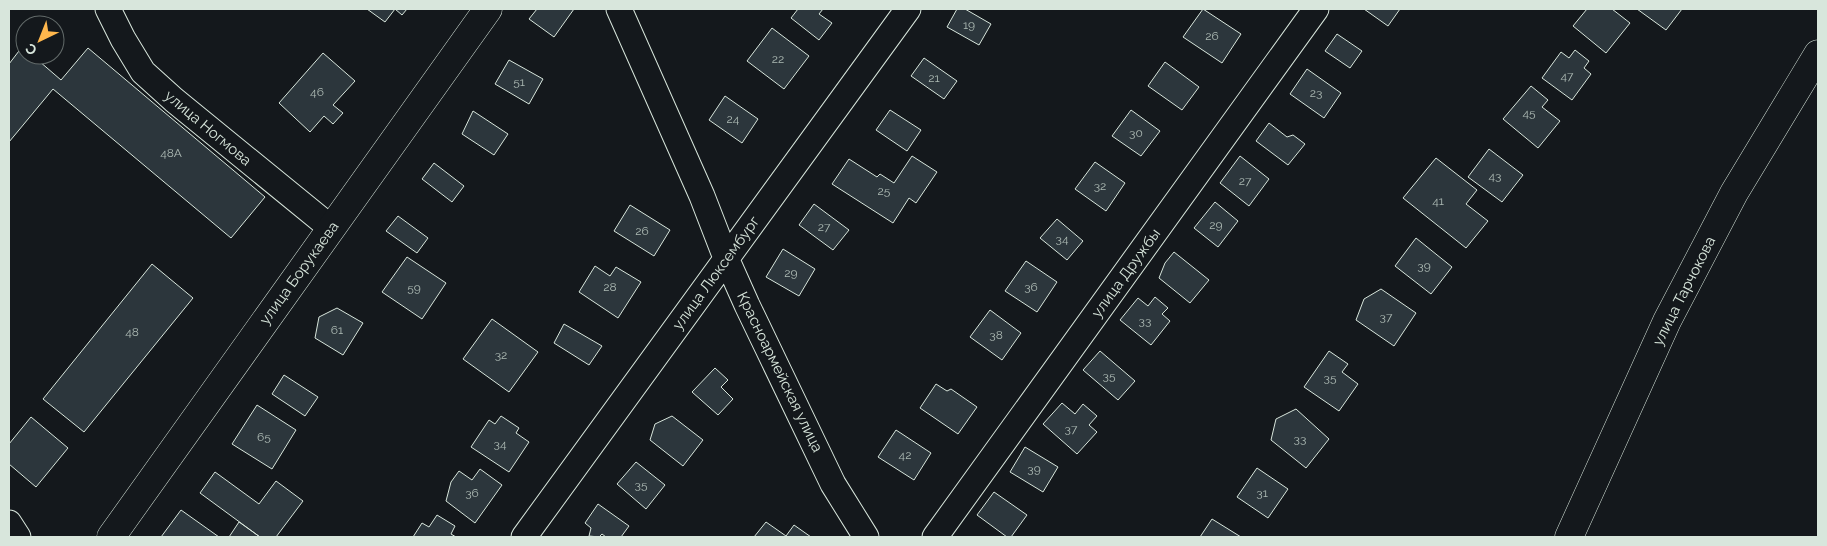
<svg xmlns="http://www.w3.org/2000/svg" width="1827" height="546" viewBox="0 0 1827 546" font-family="Raleway,sans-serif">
<rect width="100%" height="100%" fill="#14181c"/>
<path fill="#2c363c" stroke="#d8e6dc" d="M367,9H407L402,15L395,9L385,22Z
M537,9H574L554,37L529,19Z
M798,9H823L819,14L832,23L819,40L791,18Z
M957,9H965L991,24L979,45L947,27Z
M1203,9L1241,34L1222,63L1183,37Z
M1364,9H1400L1388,26Z
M1587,9H1612L1630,23L1606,53L1573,26Z
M1637,9H1682L1666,30Z
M772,28L809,56L784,89L747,61Z
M1337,34L1362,51L1350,68L1325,51Z
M22,47L25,49V55H32L61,80L88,48L265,197L231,238L53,89L9,142V64Z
M1575,50L1589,61L1584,68L1591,74L1572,100L1542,78L1561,52L1569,58Z
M323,53L355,81L333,105L343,113L333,124L324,116L310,132L279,103Z
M924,58L957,81L944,99L911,76Z
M509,60L543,79L529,104L495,84Z
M1165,62L1199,87L1182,110L1148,86Z
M1307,69L1341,93L1324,118L1290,94Z
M1531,86L1548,100L1542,107L1560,121L1538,148L1503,119Z
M725,96L758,119L742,143L709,120Z
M890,110L921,130L907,151L876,130Z
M1131,110L1160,131L1141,156L1112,136Z
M473,111L508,134L494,155L462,134Z
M1269,123L1287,137L1293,135L1305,144L1288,165L1256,141Z
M1489,149L1523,175L1502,202L1468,177Z
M912,156L937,172L916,203L909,198L893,223L832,184L849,159L877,177L880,174L894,183Z
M1240,156L1269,179L1249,206L1220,183Z
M1436,158L1477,190L1466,204L1488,221L1466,248L1403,198Z
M1095,162L1125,183L1106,211L1075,189Z
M434,163L464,186L452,202L422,179Z
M1215,202L1238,221L1218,247L1194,228Z
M814,204L849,230L833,250L799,225Z
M630,205L670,230L654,256L614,231Z
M398,216L428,238L417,253L386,231Z
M1057,219L1083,241L1067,260L1040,238Z
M1416,238L1452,267L1431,294L1395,266Z
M783,249L815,269L799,296L766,277Z
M1174,252L1209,280L1190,303L1159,278L1165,263Z
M407,257L446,283L422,319L382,292Z
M1026,261L1057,282L1037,312L1005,291Z
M152,264L193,298L84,432L43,399Z
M595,266L610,276L616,267L641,282L618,318L579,292Z
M1381,289L1416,313L1394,346L1356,320L1364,299Z
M1155,297L1168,308L1162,314L1170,321L1151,345L1120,320L1138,298L1148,306Z
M337,308L363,323L343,355L315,338L319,317Z
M990,310L1021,333L1002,360L970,337Z
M492,319L538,352L509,392L463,359Z
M564,324L602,346L589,365L554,343Z
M1100,351L1135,381L1118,400L1083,370Z
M1329,351L1348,364L1342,372L1358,384L1339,411L1304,387Z
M715,368L728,380L721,387L733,399L718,415L692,392Z
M284,375L318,397L305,416L272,394Z
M936,384L947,391L951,389L977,407L958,434L920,408Z
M1062,403L1075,414L1083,404L1097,416L1089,425L1097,432L1077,454L1043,424Z
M257,405L296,430L272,469L232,444Z
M1296,409L1329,439L1306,468L1271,440L1276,419Z
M501,416L519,428L516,433L529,442L509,472L471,447L489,420L495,424Z
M672,416L703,440L683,466L650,440L655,424Z
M31,417L68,448L36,487L9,464V444Z
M896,430L931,453L914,480L878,457Z
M1025,447L1058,467L1043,492L1010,472Z
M636,462L665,485L646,509L617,484Z
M1257,468L1288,489L1268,518L1237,497Z
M480,469L502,485L475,523L446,501L451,482L459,471L472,480Z
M215,472L259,504L276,481L303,501L276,537H260L200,493Z
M994,492L1027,515L1011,537H1007L977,515Z
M598,504L629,526L621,537H606L602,534L599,537L589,536L591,528L585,523Z
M181,510L219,537H161Z
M437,515L455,526L451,534L456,537H413L422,523L429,527Z
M1212,519L1241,537H1200Z
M239,522L260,537H229Z
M766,522L786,536L794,525L811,537H754Z"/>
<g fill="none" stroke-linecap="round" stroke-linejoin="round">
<g stroke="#d8e6dc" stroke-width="27">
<path id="street" d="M108,9L123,39L143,72L174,100L331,228
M619,9L702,196L726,258L747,305L833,484L866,537
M9,523L18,537
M524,537L908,9
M935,537L1316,9"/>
</g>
<g stroke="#d8e6dc" stroke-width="29">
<path id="secondary" d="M111,537L488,9
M1569,537L1667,321L1734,193L1818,54"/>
</g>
<use href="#street" stroke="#14181c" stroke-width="25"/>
<use href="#secondary" stroke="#14181c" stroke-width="28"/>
</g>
<g text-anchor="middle" stroke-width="4" stroke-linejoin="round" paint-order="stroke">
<g font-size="12" fill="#adbab4">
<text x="969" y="29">19</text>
<text x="1212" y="40">26</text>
<text x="778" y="63">22</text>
<text x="1567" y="80">47</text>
<text x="934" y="82">21</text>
<text x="519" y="86">51</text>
<text x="317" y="96">46</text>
<text x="1316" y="97">23</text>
<text x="1529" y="117">45</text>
<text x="733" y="123">24</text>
<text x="1136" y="137">30</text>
<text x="171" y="157">48А</text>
<text x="1495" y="180">43</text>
<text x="1245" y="185">27</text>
<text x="1100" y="190">32</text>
<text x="884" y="195">25</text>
<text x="1438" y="205">41</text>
<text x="1216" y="229">29</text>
<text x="824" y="231">27</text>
<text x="642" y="235">26</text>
<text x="1062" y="243">34</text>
<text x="1424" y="270">39</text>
<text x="791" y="277">29</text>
<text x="610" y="291">28</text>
<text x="1031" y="291">36</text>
<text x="414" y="292">59</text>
<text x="1386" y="321">37</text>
<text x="1145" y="325">33</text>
<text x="337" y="334">61</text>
<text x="132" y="336">48</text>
<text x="996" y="339">38</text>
<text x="501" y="359">32</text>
<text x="1109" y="380">35</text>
<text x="1330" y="382">35</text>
<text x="1071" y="433">37</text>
<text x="264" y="441">65</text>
<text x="1300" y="443">33</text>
<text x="500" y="448">34</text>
<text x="905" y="459">42</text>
<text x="1034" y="473">39</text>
<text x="641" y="489">35</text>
<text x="472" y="497">36</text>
<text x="1262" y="497">31</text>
</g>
<g font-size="15" fill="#d8e6dc" stroke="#14181c">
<text transform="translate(208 128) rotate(40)" y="5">улица Ногмова</text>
<text transform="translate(299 273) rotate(-54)" y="5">улица Борукаева</text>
<text transform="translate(716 273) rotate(-54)" y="5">улица Люксембург</text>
<text transform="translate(1126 273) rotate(-54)" y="5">улица Дружбы</text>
<text transform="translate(1684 291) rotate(-63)" y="5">улица Тарчокова</text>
<text transform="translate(780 372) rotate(64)" y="5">Красноармейская улица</text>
</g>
</g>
<rect width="1827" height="546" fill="none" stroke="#d8e6dc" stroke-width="20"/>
<g transform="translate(40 40) rotate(223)"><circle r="24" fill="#14181c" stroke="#626a69"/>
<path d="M0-4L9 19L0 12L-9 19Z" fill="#ffb74d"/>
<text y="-8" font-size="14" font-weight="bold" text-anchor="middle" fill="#d8e6dc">С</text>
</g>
</svg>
